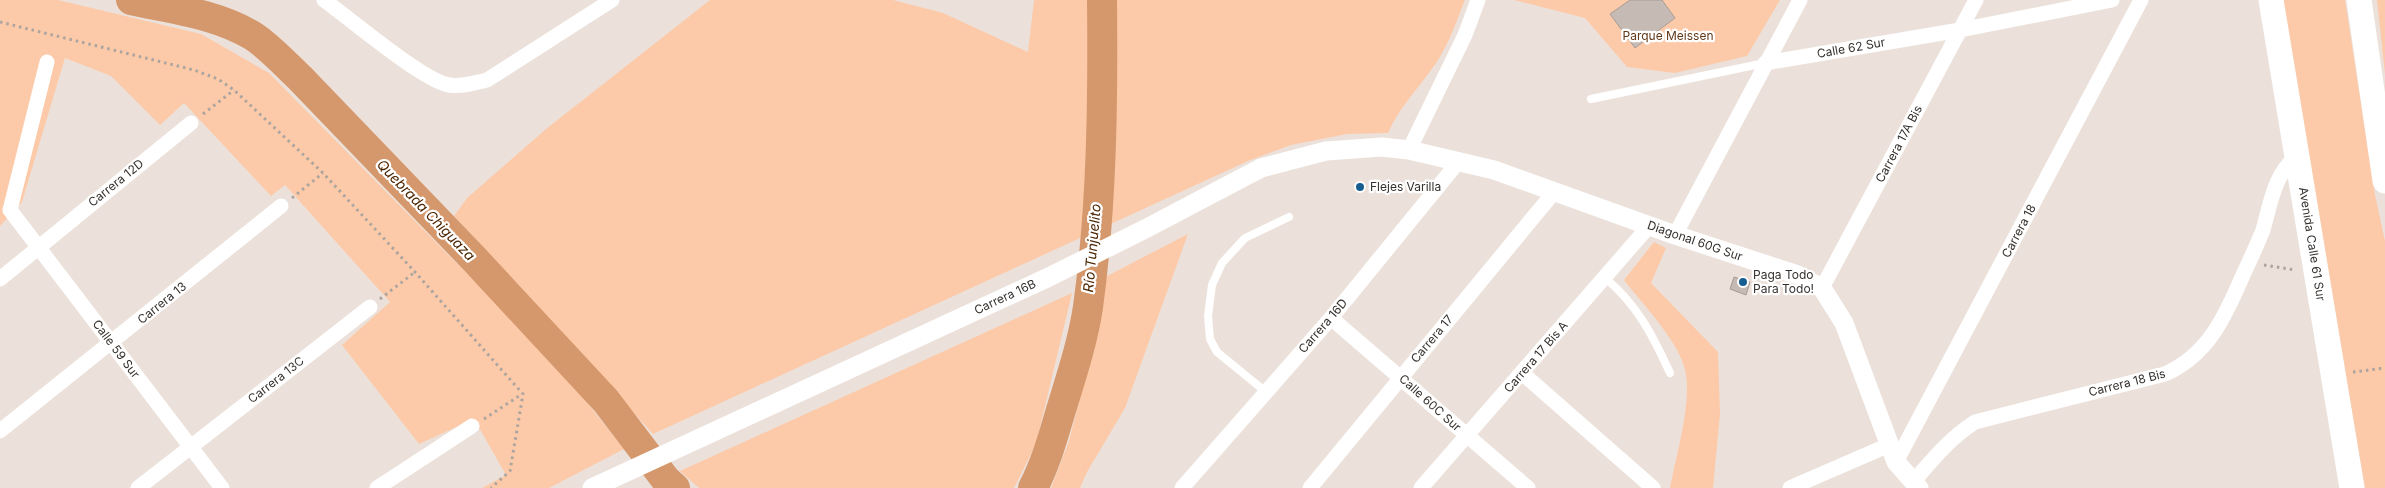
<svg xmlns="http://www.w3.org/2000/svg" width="2385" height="488" viewBox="0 0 2385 488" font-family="Inter,sans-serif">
<rect width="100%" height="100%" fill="#ece1da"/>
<path fill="#fccaa9" d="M0,0H58L201,34L269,73L558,366L624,449L549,488H482L506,475L474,419L419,444L342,345L390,302L285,185L271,196L184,103L160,125L111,76L65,58L22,202L0,226Z
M710,0H893L943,13L1028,52L1034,0H1465C1457,20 1450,41 1438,60C1422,85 1400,105 1388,133L1347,134L1291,145L1248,161L653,434L454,216L467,198L546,129Z
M1514,0H1780L1747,56L1675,73L1627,67L1585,18Z
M2283,0H2345L2375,195L2385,241V488H2365Z
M2377,0H2385V74Z
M1188,234L1125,408L1087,472L1080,488H1051L1069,441L1092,351L1107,276Z
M1654,242L1666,248L1651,283L1718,352L1720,414L1713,488H1670C1676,456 1694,396 1684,366C1676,339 1642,303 1624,280Z
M1072,293L1036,444L1014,488H699L680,471Z"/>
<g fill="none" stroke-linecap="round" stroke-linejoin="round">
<path stroke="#d5986c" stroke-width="30" d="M131,0C172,9 217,14 253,36C270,47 285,64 300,78L476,261L606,401L666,480L675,488
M1033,488C1046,463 1053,437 1061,410C1071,377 1083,341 1088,307C1102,205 1103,102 1102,0"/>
</g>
<path fill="#c5bbb4" stroke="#a79d96" d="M1630,0H1662L1675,18L1635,48L1610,14Z
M1734,277L1750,282L1746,295L1730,289Z"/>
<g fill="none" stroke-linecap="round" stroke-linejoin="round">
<path stroke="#aca49e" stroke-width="3" stroke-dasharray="2.5 4" stroke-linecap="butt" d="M0,22L194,70L218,79L234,90L323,173L415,272L523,394L510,471L491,488
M203,114L234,90
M292,198L323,173
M2264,265L2295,270
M380,299L415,272
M2353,372L2385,368
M484,419L522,394"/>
<path stroke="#fff" stroke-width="8" d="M1591,99L1765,63
M1605,278C1637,304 1653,336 1670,373
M1266,392L1217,352L1210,339L1208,316L1212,285L1222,263L1245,238L1289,217"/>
<path stroke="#fff" stroke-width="15" d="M324,0C349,18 423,81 449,85C462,87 474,83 487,80L612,0
M47,62L10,210L222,488
M1765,63L1960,30L2112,0
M1409,150L1465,35L1478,0
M1675,235L1800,0
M0,279L191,123
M1822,288L1976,0
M1331,318L1528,488
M1522,373L1653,488
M0,431L281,206
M1896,462L2141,0
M1913,482C1932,460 1950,438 1975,422L2165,374C2208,355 2225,317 2243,275C2250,260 2257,245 2263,230C2271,202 2274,174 2298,155
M138,488L370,307
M377,488L472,426
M1182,488L1331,318L1459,161
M1310,488L1555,191
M1421,488L1650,225
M1790,488L1889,445"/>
<path stroke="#fff" stroke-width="19" d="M592,488L1049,277L1147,228L1261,168L1326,151L1382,147L1409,150L1494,170L1675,235L1798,275L1822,288L1844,323L1896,462L1919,488"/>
<path stroke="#fff" stroke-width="25" d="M2271,0L2352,488
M2359,0L2385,181"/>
</g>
<g fill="#165d91" stroke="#fff" stroke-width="2">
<circle cx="1360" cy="187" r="5"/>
<circle cx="1743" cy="282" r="5"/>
</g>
<g text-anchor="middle" stroke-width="4.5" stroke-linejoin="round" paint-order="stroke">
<g font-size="12" fill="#613817" stroke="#fff">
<text x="1668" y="40">Parque Meissen</text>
</g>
<g font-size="12" fill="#35312e" stroke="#fff">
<text transform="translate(1851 48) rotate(-10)" y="4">Calle 62 Sur</text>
<text transform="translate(1899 144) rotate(-62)" y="4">Carrera 17A Bis</text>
<text transform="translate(116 183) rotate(-39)" y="4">Carrera 12D</text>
<text transform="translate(2019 231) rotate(-62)" y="4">Carrera 18</text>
<text transform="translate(1695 241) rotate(19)" y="4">Diagonal 60G Sur</text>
<text transform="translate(2312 244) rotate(81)" y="4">Avenida Calle 61 Sur</text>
<text transform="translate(1005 297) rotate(-25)" y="4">Carrera 16B</text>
<text transform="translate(162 303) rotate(-39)" y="4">Carrera 13</text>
<text transform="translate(1323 326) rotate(-49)" y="4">Carrera 16D</text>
<text transform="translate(1432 339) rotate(-50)" y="4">Carrera 17</text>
<text transform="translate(116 349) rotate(53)" y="4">Calle 59 Sur</text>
<text transform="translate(1536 357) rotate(-49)" y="4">Carrera 17 Bis A</text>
<text transform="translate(276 380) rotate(-38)" y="4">Carrera 13C</text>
<text transform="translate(2127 383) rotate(-14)" y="4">Carrera 18 Bis</text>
<text transform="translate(1430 403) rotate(42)" y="4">Calle 60C Sur</text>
</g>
<g font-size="12" fill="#35312e" stroke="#fff" text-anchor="start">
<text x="1370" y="191">Flejes Varilla</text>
<text x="1753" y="279">Paga Todo<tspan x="1753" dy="14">Para Todo!</tspan></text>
</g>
<g font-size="14" font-style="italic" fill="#4b2401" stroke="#fff">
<text transform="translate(426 210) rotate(46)" y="5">Quebrada Chiguaza</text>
<text transform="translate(1092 248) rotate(-85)" y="5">Río Tunjuelito</text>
</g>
</g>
</svg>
